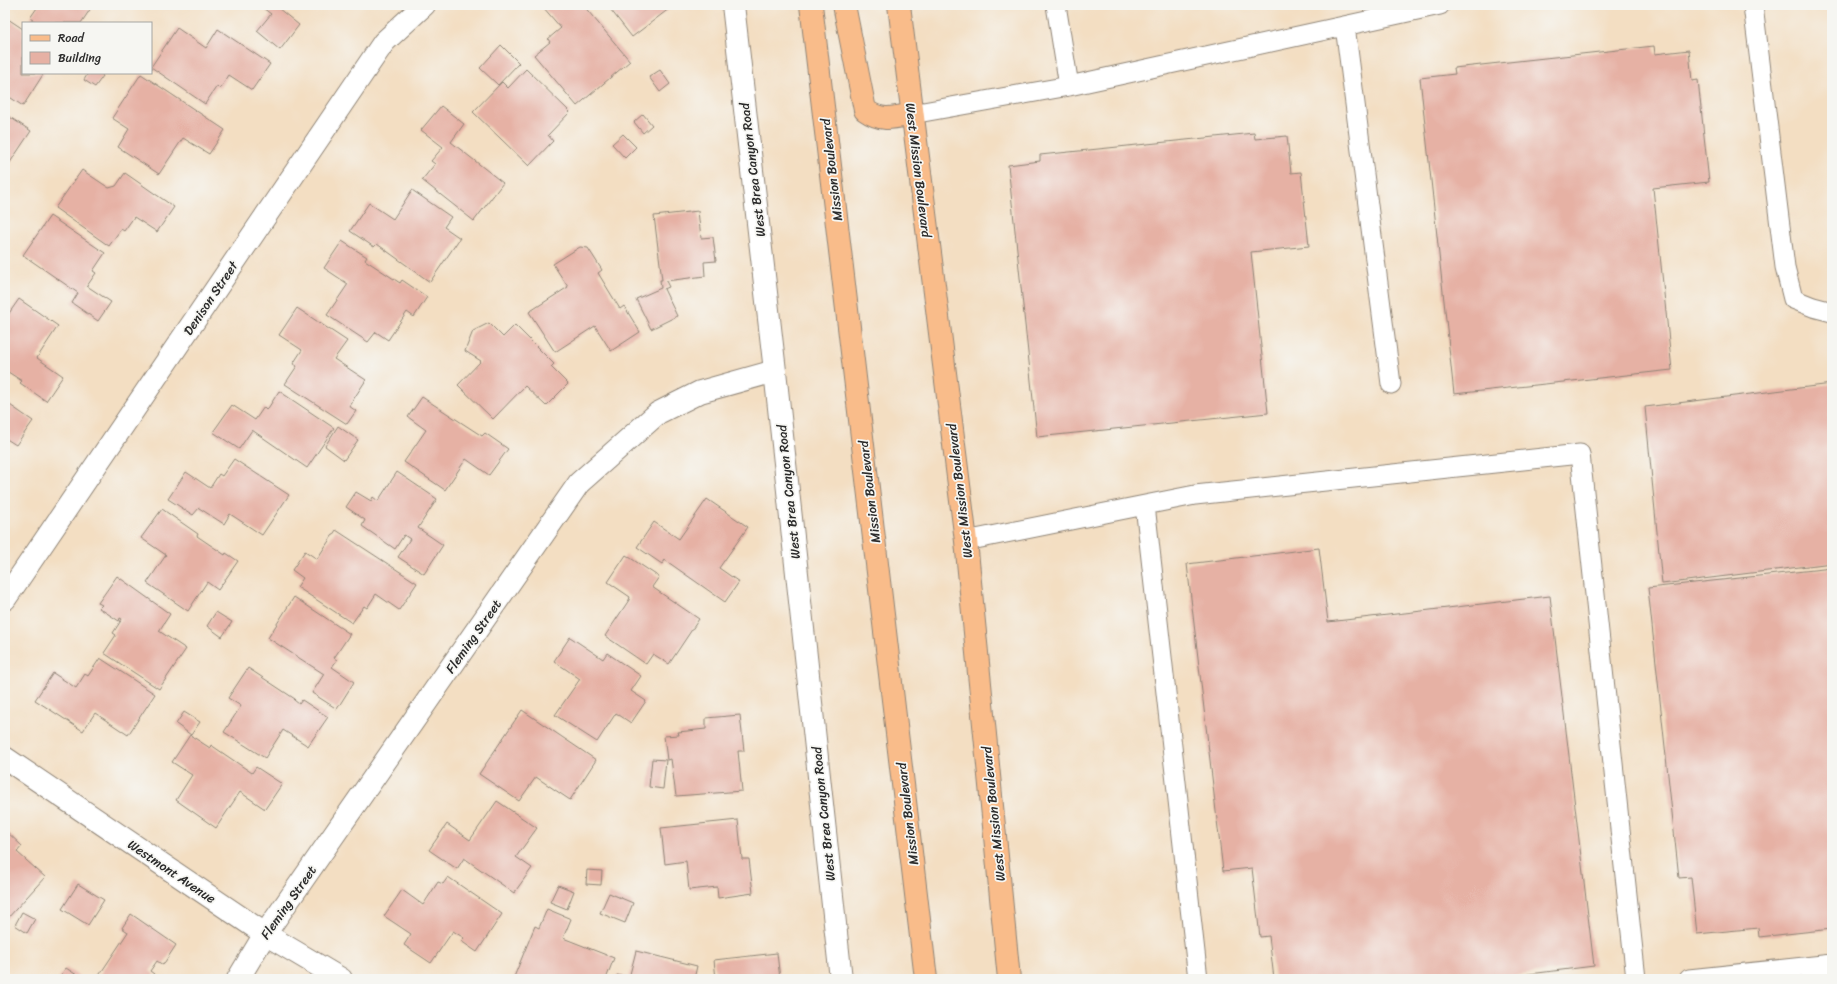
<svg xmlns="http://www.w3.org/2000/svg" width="1837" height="984" viewBox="0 0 1837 984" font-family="Sriracha,sans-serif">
<rect width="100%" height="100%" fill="#f6f6f2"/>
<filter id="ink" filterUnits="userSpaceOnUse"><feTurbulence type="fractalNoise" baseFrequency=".025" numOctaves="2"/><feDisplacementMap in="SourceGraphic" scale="8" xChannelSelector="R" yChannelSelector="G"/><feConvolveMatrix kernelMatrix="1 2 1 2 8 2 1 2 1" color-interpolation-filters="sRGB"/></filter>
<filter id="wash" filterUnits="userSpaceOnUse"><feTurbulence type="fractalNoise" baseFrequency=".012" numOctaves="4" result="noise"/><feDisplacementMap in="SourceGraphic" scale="16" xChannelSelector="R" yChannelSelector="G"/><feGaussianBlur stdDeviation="0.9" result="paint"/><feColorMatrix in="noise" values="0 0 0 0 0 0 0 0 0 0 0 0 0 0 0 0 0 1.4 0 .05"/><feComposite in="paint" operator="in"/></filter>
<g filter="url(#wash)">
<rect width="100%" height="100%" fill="#f3dec2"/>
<g id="blocks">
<path fill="#e6b1a4" d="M39,5H93L81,23H37L30,18Z
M259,5H280L278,8L299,25L280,50L257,31L271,14Z
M545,5H583L630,61L577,106L534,55L550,42L548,39L561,28L543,7Z
M607,5H674L632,37Z
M5,17L23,29V73H44L23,106L5,94Z
M177,28L206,48L218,29L270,64L252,90L229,75L220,89L217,86L205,104L151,67Z
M501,45L519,63L498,85L480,68Z
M1654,46L1655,54L1689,50L1692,81L1698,80L1709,182L1653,188L1672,370L1454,394L1420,78L1455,74L1454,68Z
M526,69L570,112L548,135L553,141L529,166L473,112L502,82L508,88Z
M660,70L670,84L660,92L649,77Z
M88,73H100L103,76L95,87L84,80Z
M141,74L225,130L209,154L183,138L159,174L118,147L129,129L112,118Z
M441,106L464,124L451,142L503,183L474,221L422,180L435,164L431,161L443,147L421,130Z
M5,114L31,131L5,170Z
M643,114L652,125L643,133L634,122Z
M1254,133L1255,139L1287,136L1291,173L1301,172L1309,246L1251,252L1268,413L1037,437L1008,165L1040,161V155Z
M623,134L636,147L625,158L612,144Z
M82,170L109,188L116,186L125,173L174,207L157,232L134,217L124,231L121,229L109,246L55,208Z
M412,190L451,217L444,227L460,238L430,282L377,244L374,247L350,231L369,203L393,219Z
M698,211L701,238L713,237L716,261L704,262L705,276L666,281L669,287L664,289L677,316L651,329L636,299L661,288L660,280H662L654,216Z
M50,216L105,253L93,271L96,273L87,286L111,302L98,321L72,303L78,293L23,255Z
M342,241L367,257L365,260L400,283L402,280L427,297L414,317L407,312L388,340L376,332L368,342L327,315L348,284L324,268Z
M580,247L588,248L602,270L598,273L620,309L624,306L640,332L611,351L595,326L555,352L529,312L568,287L553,264Z
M19,299L58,326L37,358L63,376L46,401L20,383L22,381L5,370V319Z
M297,308L347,341L334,359L366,380L349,406L356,411L347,424L285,384L297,366L293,364L302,350L279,335Z
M489,323L503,337L515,325L554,364L551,367L568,384L546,406L525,386L493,419L458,385L481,361L465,351L473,331Z
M1832,384V563L1662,584L1645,407Z
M279,391L334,428L307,468L252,430L239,449L213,432L232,405L255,420L264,407L267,410Z
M422,397L482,436L485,433L508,449L489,475L466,459L445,490L404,462L426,430L408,417Z
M7,403L33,421L16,445L5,438V405Z
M338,426L358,440L344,460L325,446Z
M234,459L289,495L262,535L230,514L224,524L199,508L193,515L168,499L186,472L210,488L219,474L222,476Z
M397,472L437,499L418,528L443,545L424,574L398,557L410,539L404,535L395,549L362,526L365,520L346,507L356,492L371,501L373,497L378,501Z
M707,499L748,527L719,568L739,582L725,602L665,560L662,564L637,547L654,522L679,539Z
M162,509L198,534L197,536L225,555L226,553L238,561L218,590L207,582L188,611L147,583L166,555L141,538Z
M336,530L417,583L399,610L376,594L367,608L364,606L352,623L297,587L303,578L292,570L305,551L317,559Z
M1319,548L1328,622L1550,596L1594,966L1489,979H1274L1269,936L1260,937L1252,868L1223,871L1187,564Z
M626,555L659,577L652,587L699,619L669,664L653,654L646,664L605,636L629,600L630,597L608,582Z
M1832,568V929L1759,937L1758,928L1697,934L1691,877L1679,878L1648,588Z
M117,576L170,614L159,631L186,649L159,689L104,653L116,635L113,633L122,619L120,618L119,621L99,608L102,605L98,603Z
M294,597L350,634L334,658L337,660L332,667L354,682L337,709L312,693L324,674L268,638Z
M216,612L232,622L222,637L207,626Z
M570,637L603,659L607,653L641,676L631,691L646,701L631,723L616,713L597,742L555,715L580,679L554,661Z
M100,658L155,694L128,735L95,713L83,731L35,700L53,673L76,688L85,674L88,676Z
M248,668L295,699L294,700L299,704L302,700L328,717L308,746L283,730L265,758L224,732L241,706L228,698Z
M522,710L596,760L570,800L536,777L519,801L479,774Z
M184,712L200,722L191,735L176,724Z
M740,715L744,751H738L742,791L676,796L671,759L667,760L664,736L679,735L678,732L706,729V718Z
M190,735L210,748L211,745L252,773L256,767L282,784L265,809L240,792L216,828L176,800L192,775L172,762Z
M652,759L666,760L663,789L649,787Z
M497,801L537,828L516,857L532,868L514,893L464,858L457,869L429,850L447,824L470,840Z
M738,820L742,859H749L753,893L718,898L717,887L689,890L686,861L665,864L661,828Z
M5,830L22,846L17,852L45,877L7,919L5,918Z
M587,870L602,871L601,885L586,884Z
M448,877L502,914L477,952L461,941L464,938L453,931L431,963L404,945L411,934L384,916L402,890L423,905L438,882L443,884Z
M78,884L104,900L88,925L62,909Z
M558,885L574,891L567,909L550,902Z
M609,893L633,903L625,923L600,913Z
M547,909L571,919L563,938L614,958L606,979H520L514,977L535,926L539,928Z
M22,912L35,919L27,933L15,925Z
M131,914L176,945L163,965L157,961L150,971L154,974L151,979H101L98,977L128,932L122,928Z
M636,951L697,966L694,979H616L617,975L629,978Z
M777,953L780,979H716L714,960Z
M66,968L83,979H58Z"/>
</g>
</g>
<g filter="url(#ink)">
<use href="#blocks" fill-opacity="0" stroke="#8f8476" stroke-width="1"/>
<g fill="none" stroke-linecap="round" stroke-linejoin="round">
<g stroke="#8f8476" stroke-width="21">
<path id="lane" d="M1056,5L1069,86
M1753,5L1785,267L1793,299L1813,307L1832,312
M1345,26L1391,384
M912,114L1069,86L1440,5
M1145,505L1195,495L1580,454L1636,979
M966,541L1145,505L1198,979
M1689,979L1832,964"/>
</g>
<g stroke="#8f8476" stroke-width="24">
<path id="street" d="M733,5L775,371L841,979
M5,599L384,42L424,5
M5,758L265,934L341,979
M238,979L265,934L579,483L658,413L700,392L775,371"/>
</g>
<g stroke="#8f8476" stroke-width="24">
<path id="primary" d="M811,5L926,979
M844,5L865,110C882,122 893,118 912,114
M899,5L966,541L1009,979"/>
</g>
<use href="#lane" stroke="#fff" stroke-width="19"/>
<use href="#street" stroke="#fff" stroke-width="22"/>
<use href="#primary" stroke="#f9bc8a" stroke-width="22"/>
</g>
</g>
<g text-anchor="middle" stroke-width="3.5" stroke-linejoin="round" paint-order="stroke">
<g font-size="13" fill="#2b2b2b" stroke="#f6f6f2">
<text transform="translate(752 170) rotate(-97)" y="5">West Brea Canyon Road</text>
<text transform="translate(831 170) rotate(-97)" y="5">Mission Boulevard</text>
<text transform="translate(919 170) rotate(83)" y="5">West Mission Boulevard</text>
<text transform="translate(210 298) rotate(-56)" y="5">Denison Street</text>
<text transform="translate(959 491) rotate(-97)" y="5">West Mission Boulevard</text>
<text transform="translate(788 492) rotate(-96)" y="5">West Brea Canyon Road</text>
<text transform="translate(869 492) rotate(-97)" y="5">Mission Boulevard</text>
<text transform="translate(473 636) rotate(-55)" y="5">Fleming Street</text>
<text transform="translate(823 814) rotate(-96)" y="5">West Brea Canyon Road</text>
<text transform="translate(907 814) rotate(-97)" y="5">Mission Boulevard</text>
<text transform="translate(993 814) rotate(-96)" y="5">West Mission Boulevard</text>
<text transform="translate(172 871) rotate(34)" y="5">Westmont Avenue</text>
<text transform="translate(288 902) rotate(-55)" y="5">Fleming Street</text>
</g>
</g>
<rect width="1837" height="984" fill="none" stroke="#f6f6f2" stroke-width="20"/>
<rect x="22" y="22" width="130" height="52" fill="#f6f6f2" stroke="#a5a5a2"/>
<rect x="30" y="35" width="20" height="6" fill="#f9bc8a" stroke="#a5a5a2"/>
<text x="58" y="42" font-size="12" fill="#2b2b2b">Road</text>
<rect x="30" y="52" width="20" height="12" fill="#e6b1a4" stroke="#a5a5a2"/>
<text x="58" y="62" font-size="12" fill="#2b2b2b">Building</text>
</svg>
